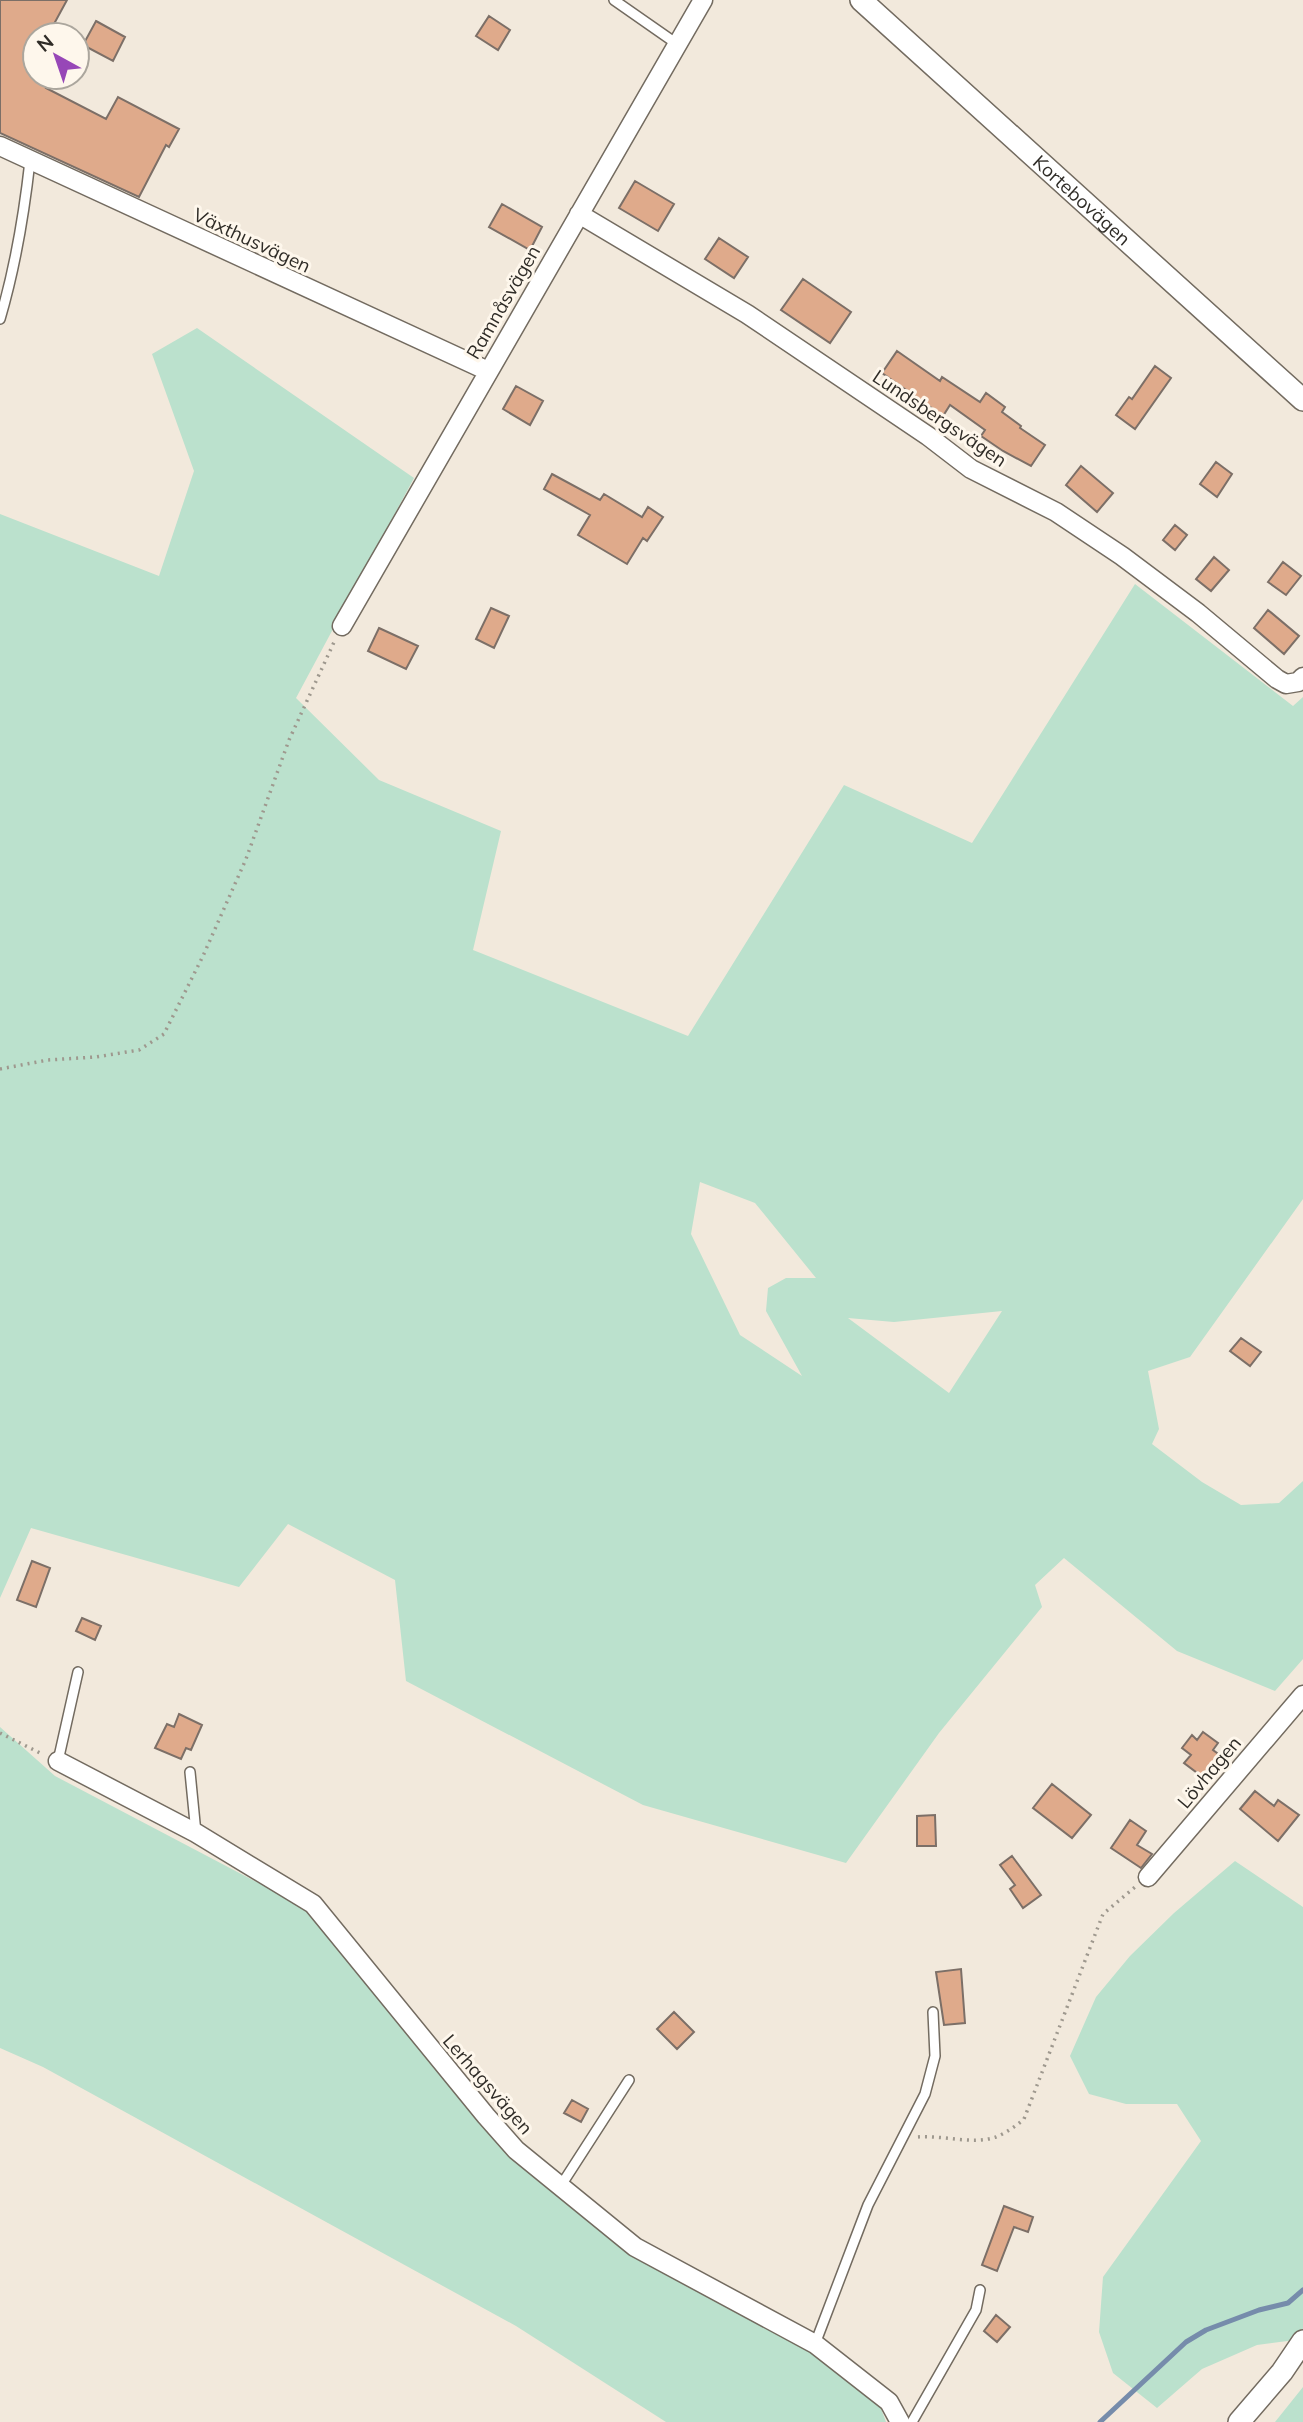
<svg xmlns="http://www.w3.org/2000/svg" width="1303" height="2422" viewBox="0 0 1303 2422" font-family="Mulish,sans-serif">
<rect width="100%" height="100%" fill="#f2e9dc"/>
<path fill="#bbe1cd" fill-rule="evenodd" d="M197,328L414,478L296,698L379,780L501,831L473,950L688,1036L844,785L972,843L1135,584L1293,706L1303,697V1199L1190,1357L1148,1371L1159,1429L1152,1444L1202,1482L1241,1505L1279,1503L1303,1481V1659L1275,1691L1177,1651L1064,1558L1035,1585L1042,1607L939,1733L846,1863L643,1805L406,1681L395,1580L288,1524L239,1587L31,1528L0,1598V514L159,576L194,471L152,354ZM700,1182L755,1203L816,1278H786L768,1288L766,1311L802,1376L740,1335L691,1234ZM1002,1311L949,1393L848,1318L894,1322Z
M0,1727L55,1776L308,1909L557,2192L813,2350L879,2403L886,2422H666L516,2326L43,2067L0,2048Z
M1235,1861L1303,1907V2339L1257,2345L1202,2369L1157,2408L1113,2373L1099,2332L1103,2277L1201,2141L1177,2104H1126L1089,2094L1070,2056L1096,1997L1130,1956L1174,1913Z
M1303,2387V2422H1275Z"/>
<g fill="none" stroke-linecap="round" stroke-linejoin="round">
<path stroke="#768cab" stroke-width="5" d="M1100,2422L1186,2342L1206,2330L1259,2310L1288,2303L1303,2290"/>
</g>
<path fill="#dfaa8b" stroke="#7c6f67" stroke-width="2" d="M0,0H67L48,35H35V77H52L46,88L106,119L118,97L179,129L169,147L166,145L139,197L0,133Z
M489,16L510,30L498,50L476,36Z
M96,21L125,37L113,61L83,45Z
M635,181L674,204L658,231L619,208Z
M502,204L542,227L530,250L489,227Z
M719,238L748,257L734,278L705,259Z
M803,279L851,312L830,343L781,310Z
M897,351L940,381L942,377L980,402L986,393L1005,407L1002,412L1021,426L1020,428L1045,445L1031,466L1003,451L981,436L985,430L950,405L943,416L882,373Z
M1155,366L1171,378L1135,429L1116,415L1129,397L1132,399Z
M516,386L543,401L530,425L503,409Z
M1216,462L1232,474L1217,497L1200,484Z
M1081,466L1113,493L1097,512L1066,485Z
M552,474L600,500L604,494L642,517L648,507L663,517L647,541L643,538L627,564L578,535L590,515L544,489Z
M1175,525L1187,535L1175,550L1163,540Z
M1214,557L1229,570L1211,591L1196,579Z
M1283,562L1301,576L1286,595L1268,582Z
M491,608L509,616L494,648L476,639Z
M1268,610L1299,636L1284,654L1254,628Z
M379,628L418,646L406,669L368,651Z
M1241,1338L1261,1352L1250,1366L1230,1351Z
M32,1561L50,1568L36,1607L17,1600Z
M82,1618L101,1626L95,1640L76,1631Z
M179,1714L202,1725L191,1750L186,1748L181,1759L155,1748L167,1724L174,1727Z
M1203,1732L1218,1743L1213,1750L1221,1756L1204,1778L1184,1763L1191,1755L1182,1748L1192,1735L1197,1740Z
M1052,1784L1091,1815L1072,1838L1033,1808Z
M1255,1791L1274,1806L1278,1800L1299,1815L1278,1841L1240,1809Z
M935,1815L936,1846H917V1816Z
M1130,1820L1146,1831L1137,1845L1152,1854L1141,1868L1111,1848Z
M1012,1856L1041,1895L1023,1908L1010,1889L1015,1885L1000,1865Z
M961,1969L965,2023L944,2025L936,1972Z
M674,2012L694,2032L677,2049L657,2029Z
M572,2100L588,2109L581,2122L564,2113Z
M1004,2206L1033,2217L1028,2232L1014,2227L997,2271L982,2265Z
M996,2315L1010,2327L997,2342L984,2331Z"/>
<g fill="none" stroke-linecap="round" stroke-linejoin="round">
<g stroke="#736b60" stroke-width="12">
<path id="service" d="M614,0L677,44
M0,319C15,268 24,215 30,161
M58,1761L78,1672
M190,1772L196,1833
M560,2187L629,2080
M815,2344L868,2205L925,2094L935,2056L933,2012
M912,2422L976,2310L980,2290"/>
</g>
<g stroke="#736b60" stroke-width="21">
<path id="minor" d="M0,146L488,371
M579,214L747,314L928,436L971,469L1056,512L1122,556L1198,613L1277,679L1286,684L1298,682L1303,677
M342,626L703,0
M58,1761L196,1833L313,1904L486,2116L516,2150L635,2247L815,2344L889,2402L900,2422
M1148,1877L1303,1695"/>
</g>
<g stroke="#736b60" stroke-width="24">
<g id="tertiary">
<path id="s1" d="M861,0L1303,400"/>
<path d="M1239,2422L1282,2372L1303,2341"/>
</g>
</g>
<path stroke="#9e988e" stroke-width="3.5" stroke-dasharray="2 5" stroke-linecap="butt" d="M0,1069L48,1060L96,1057L139,1050L164,1034L203,956L246,859L289,740L335,640
M0,1733L42,1754
M918,2137C943,2135 972,2145 996,2137C1006,2133 1016,2126 1024,2119L1103,1914L1135,1887"/>
<use href="#service" stroke="#fff" stroke-width="9"/>
<use href="#minor" stroke="#fff" stroke-width="18"/>
<use href="#tertiary" stroke="#fff" stroke-width="21"/>
</g>
<g text-anchor="middle" stroke-width="6" stroke-linejoin="round" paint-order="stroke">
<g font-size="19" fill="#2f2c27" stroke="#fef7ec">
<text dy="7" stroke="none"><textPath href="#s1" startOffset="298">Kortebovägen</textPath></text>
<text transform="translate(252 240) rotate(25)" y="7">Växthusvägen</text>
<text transform="translate(503 302) rotate(-60)" y="7">Ramnåsvägen</text>
<text transform="translate(940 418) rotate(34)" y="7">Lundsbergsvägen</text>
<text transform="translate(1209 1772) rotate(-50)" y="7">Lövhagen</text>
<text transform="translate(488 2084) rotate(49)" y="7">Lerhagsvägen</text>
</g>
</g>
<g transform="translate(56 56) rotate(320)"><circle r="33" fill="#fef7ec" stroke="#aba69d" stroke-width="2"/>
<path d="M0-5L12 26L0 18L-12 26Z" fill="#9747b7"/>
<text y="-10" font-size="19" font-weight="bold" text-anchor="middle" fill="#2f2c27">N</text>
</g>
</svg>
